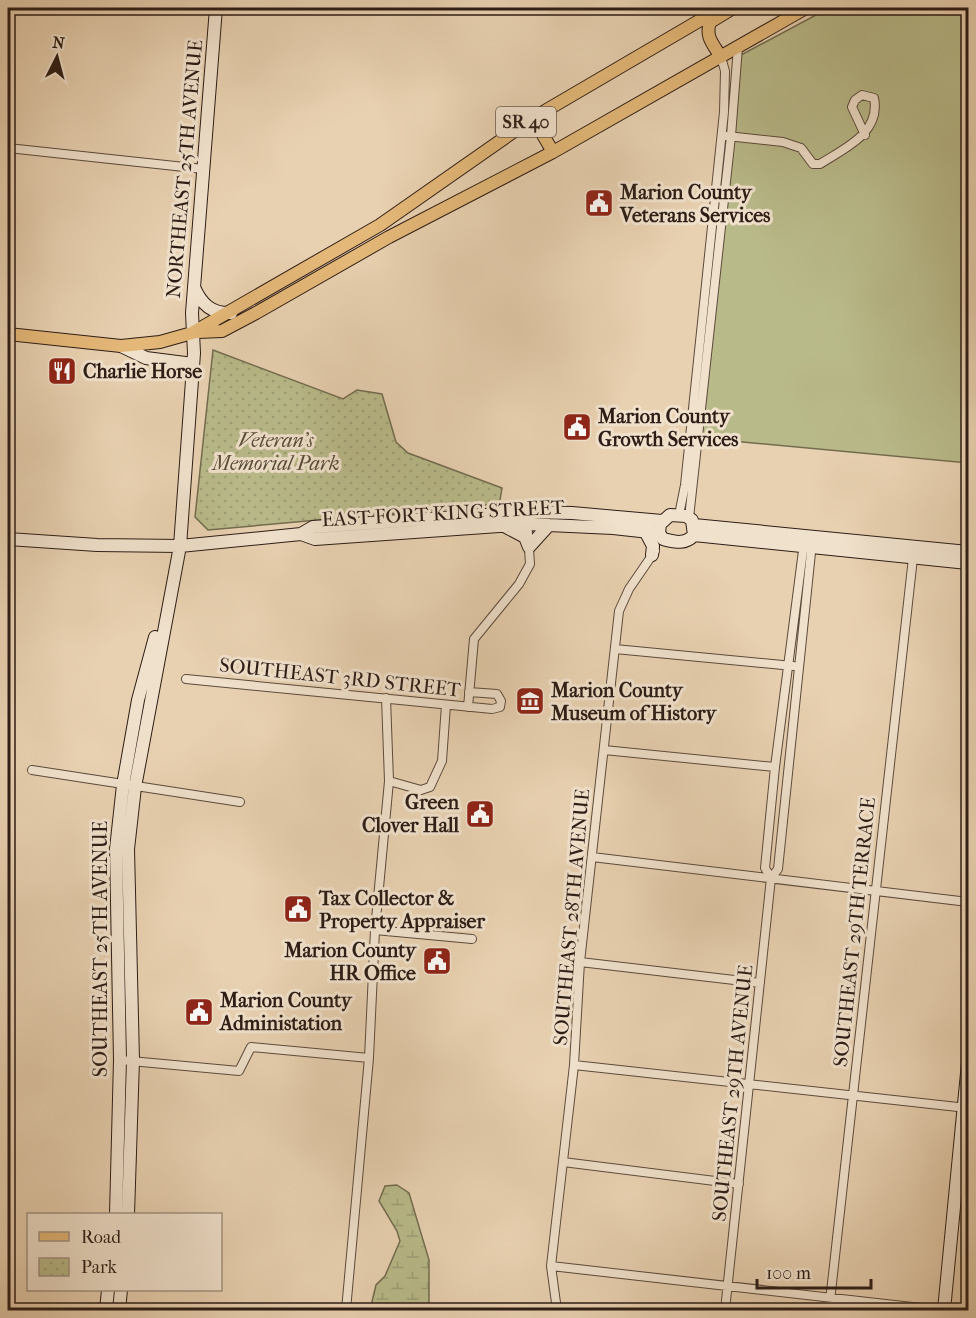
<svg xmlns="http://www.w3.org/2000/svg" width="976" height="1318" viewBox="0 0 976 1318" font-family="'IM FELL French Canon',serif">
<defs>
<pattern id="wetland-marsh" width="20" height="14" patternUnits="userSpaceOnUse" patternTransform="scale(1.5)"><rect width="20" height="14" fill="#b9ba8a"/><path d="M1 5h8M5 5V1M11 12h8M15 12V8" fill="none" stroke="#9f9f76"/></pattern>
<pattern id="park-dots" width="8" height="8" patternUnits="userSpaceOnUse" patternTransform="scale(1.5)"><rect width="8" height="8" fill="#b9ba8a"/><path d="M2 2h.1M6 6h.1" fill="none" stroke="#9f9f76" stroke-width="1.8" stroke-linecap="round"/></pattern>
</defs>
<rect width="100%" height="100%" fill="#e8d1b1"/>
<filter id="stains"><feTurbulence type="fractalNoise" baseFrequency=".00333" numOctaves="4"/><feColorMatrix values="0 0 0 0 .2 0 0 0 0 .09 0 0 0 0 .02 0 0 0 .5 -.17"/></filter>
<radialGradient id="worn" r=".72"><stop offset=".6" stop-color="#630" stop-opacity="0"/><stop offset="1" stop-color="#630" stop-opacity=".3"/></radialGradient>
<path fill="#b9ba8a" stroke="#736c50" stroke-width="1.5" d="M829,8H968V463L700,438L741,55Z"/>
<path fill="url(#wetland-marsh)" stroke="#736c50" stroke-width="1.5" d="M397,1185L409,1193L429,1260V1310H370L376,1285L385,1276L400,1241L397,1231L379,1201L385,1186Z"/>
<path fill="url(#park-dots)" stroke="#736c50" stroke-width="1.5" d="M213,350L343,399L357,390L382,394L396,442L408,453L502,488L500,500L496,504L208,530L195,517Z"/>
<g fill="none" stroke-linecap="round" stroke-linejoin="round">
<g stroke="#5c4a3d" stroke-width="10">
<path id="street" d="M727,136L783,142L801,148L813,164H820C845,148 881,133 874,98L862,95L855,100L852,107L865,135
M8,148L203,169
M679,515L685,485L724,112L725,71L721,57
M689,518L731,136L738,47
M615,649L793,666
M186,679L492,709L500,707L501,701L497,694L469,692
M468,707L474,639L519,584L530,564L527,519
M604,750L775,767
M32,770L240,802
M389,781L421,790L430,787L442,761L446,705
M592,857L968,902
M771,878L765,868L775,767L804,543
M375,930L472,939
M580,962L760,983
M120,1060L239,1071L251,1047L369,1058
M574,1065L967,1108
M563,1162L739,1184
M551,1266L939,1310
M346,1310L369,1058L375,930L389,781L386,698
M557,1310L551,1266L574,1065L580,962L619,611L629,589L655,551
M725,1310L771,878L778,869L812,543
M829,1310L913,558"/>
</g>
<g stroke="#2d1d16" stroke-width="14">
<path id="secondary" d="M194,287C201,304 212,314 231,313
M121,346L146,358L193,364
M670,515L686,516L692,520L694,535C685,545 675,542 663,539L659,533L660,524Z
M694,525L968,552
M506,527L525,537L529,547
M645,531L653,546L652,555
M301,534L315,539L527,524L613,528L659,533
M694,535L968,563
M8,539L97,545L180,546L301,534L313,527L527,512L572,513L662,521
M529,547L549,525
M116,1214L120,1060L116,849L123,785L138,700L155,637
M128,1214L133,1060L128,849L135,787L180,546L194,353L192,313L216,8
M8,1273V1310
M106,1310L108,1290
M119,1310L121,1290
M944,1310L968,1063"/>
</g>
<g stroke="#2d1d16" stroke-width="14">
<path id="primary" d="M721,57C713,44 705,37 710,22L733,8
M533,118L553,152
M198,332L222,331L256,313L389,237L553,152L806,8
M8,334L121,346L160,342L192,333L380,225L533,118L721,8"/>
</g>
<use href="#street" stroke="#f0e1cc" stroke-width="8"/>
<use href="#secondary" stroke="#f0e1cc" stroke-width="12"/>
<use href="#primary" stroke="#e4b878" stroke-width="12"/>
</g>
<defs>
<g id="civic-square" transform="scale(1.5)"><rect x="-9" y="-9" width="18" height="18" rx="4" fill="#8f2418" stroke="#f0e1cc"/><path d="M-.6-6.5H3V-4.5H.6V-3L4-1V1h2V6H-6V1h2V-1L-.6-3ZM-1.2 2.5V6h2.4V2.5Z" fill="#fff"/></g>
<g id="restaurant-square" transform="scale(1.5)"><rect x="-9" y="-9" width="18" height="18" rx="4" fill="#8f2418" stroke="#f0e1cc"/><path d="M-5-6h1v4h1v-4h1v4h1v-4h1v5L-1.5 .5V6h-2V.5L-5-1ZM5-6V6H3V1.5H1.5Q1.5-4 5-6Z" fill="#fff"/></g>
<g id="museum-square" transform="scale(1.5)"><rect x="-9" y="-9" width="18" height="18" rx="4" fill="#8f2418" stroke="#f0e1cc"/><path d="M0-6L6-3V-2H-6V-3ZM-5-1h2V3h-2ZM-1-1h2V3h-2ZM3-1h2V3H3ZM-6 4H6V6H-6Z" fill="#fff"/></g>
</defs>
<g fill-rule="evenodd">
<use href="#civic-square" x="599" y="203"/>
<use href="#restaurant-square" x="62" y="371"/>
<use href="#civic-square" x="577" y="427"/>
<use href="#museum-square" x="530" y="701"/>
<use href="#civic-square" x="480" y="814"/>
<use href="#civic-square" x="298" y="909"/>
<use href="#civic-square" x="437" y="961"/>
<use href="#civic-square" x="199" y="1012"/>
</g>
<g text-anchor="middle" stroke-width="6" stroke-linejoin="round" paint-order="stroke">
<rect fill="#f0e1cc" stroke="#68584d" stroke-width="1.5" x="496" y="107" width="60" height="30" rx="4.5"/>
<g font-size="18" font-weight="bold" fill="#2d1d16">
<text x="526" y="128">SR 40</text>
</g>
<g font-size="20" fill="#2d1d16" stroke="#f0e1cc">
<text transform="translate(184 169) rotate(-85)" y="7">NORTHEAST 25TH AVENUE</text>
<text transform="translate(443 513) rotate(-3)" y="7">EAST FORT KING STREET</text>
<text transform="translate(340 677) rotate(6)" y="7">SOUTHEAST 3RD STREET</text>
<text transform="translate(571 917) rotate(-85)" y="7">SOUTHEAST 28TH AVENUE</text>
<text transform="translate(854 932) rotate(-84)" y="7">SOUTHEAST 29TH TERRACE</text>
<text transform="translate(100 949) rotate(-90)" y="7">SOUTHEAST 25TH AVENUE</text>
<text transform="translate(732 1093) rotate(-84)" y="7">SOUTHEAST 29TH AVENUE</text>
</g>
<g font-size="20" font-weight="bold" fill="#2d1d16" stroke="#f0e1cc" text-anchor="start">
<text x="620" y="199">Marion County<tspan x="620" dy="23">Veterans Services</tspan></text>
<text x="83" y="378">Charlie Horse</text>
<text x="598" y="423">Marion County<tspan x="598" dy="23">Growth Services</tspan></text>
<text x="551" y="697">Marion County<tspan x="551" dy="23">Museum of History</tspan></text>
<text x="459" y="809" text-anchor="end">Green<tspan x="459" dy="23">Clover Hall</tspan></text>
<text x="319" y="905">Tax Collector &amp;<tspan x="319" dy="23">Property Appraiser</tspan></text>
<text x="416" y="957" text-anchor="end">Marion County<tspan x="416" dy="23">HR Office</tspan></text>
<text x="220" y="1007">Marion County<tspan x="220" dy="23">Administation</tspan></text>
</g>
<g font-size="20" font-style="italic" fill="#574c39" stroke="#f0e1cc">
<text x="276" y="447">Veteran's<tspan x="276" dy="23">Memorial Park</tspan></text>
</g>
</g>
<rect width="976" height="1318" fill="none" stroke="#e8d1b1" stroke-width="30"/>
<rect x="9" y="9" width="958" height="1300" fill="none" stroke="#2d1d16" stroke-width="3"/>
<rect x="15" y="15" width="946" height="1288" fill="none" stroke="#2d1d16" stroke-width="1.5"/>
<rect x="27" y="1213" width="195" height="78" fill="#f0e1cc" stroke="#a29383" stroke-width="1.5"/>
<rect x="39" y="1232" width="30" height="9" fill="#e4b878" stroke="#a29383" stroke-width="1.5"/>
<text x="81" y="1243" font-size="18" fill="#2d1d16">Road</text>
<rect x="39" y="1258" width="30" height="18" fill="url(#park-dots)" stroke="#a29383" stroke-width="1.5"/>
<text x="81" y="1273" font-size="18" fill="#2d1d16">Park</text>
<g transform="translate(57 57) rotate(6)" stroke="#f0e1cc" stroke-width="4.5" paint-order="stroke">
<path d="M0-4.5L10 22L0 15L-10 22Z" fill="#2d1d16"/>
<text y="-9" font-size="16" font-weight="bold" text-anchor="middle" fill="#2d1d16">N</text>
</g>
<path d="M757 1279v9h114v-9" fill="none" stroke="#2d1d16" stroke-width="3"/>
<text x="766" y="1279" font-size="18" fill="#2d1d16" stroke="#f0e1cc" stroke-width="4.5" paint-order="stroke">100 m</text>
<rect width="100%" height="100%" filter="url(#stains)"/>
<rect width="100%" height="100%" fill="url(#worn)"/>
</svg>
